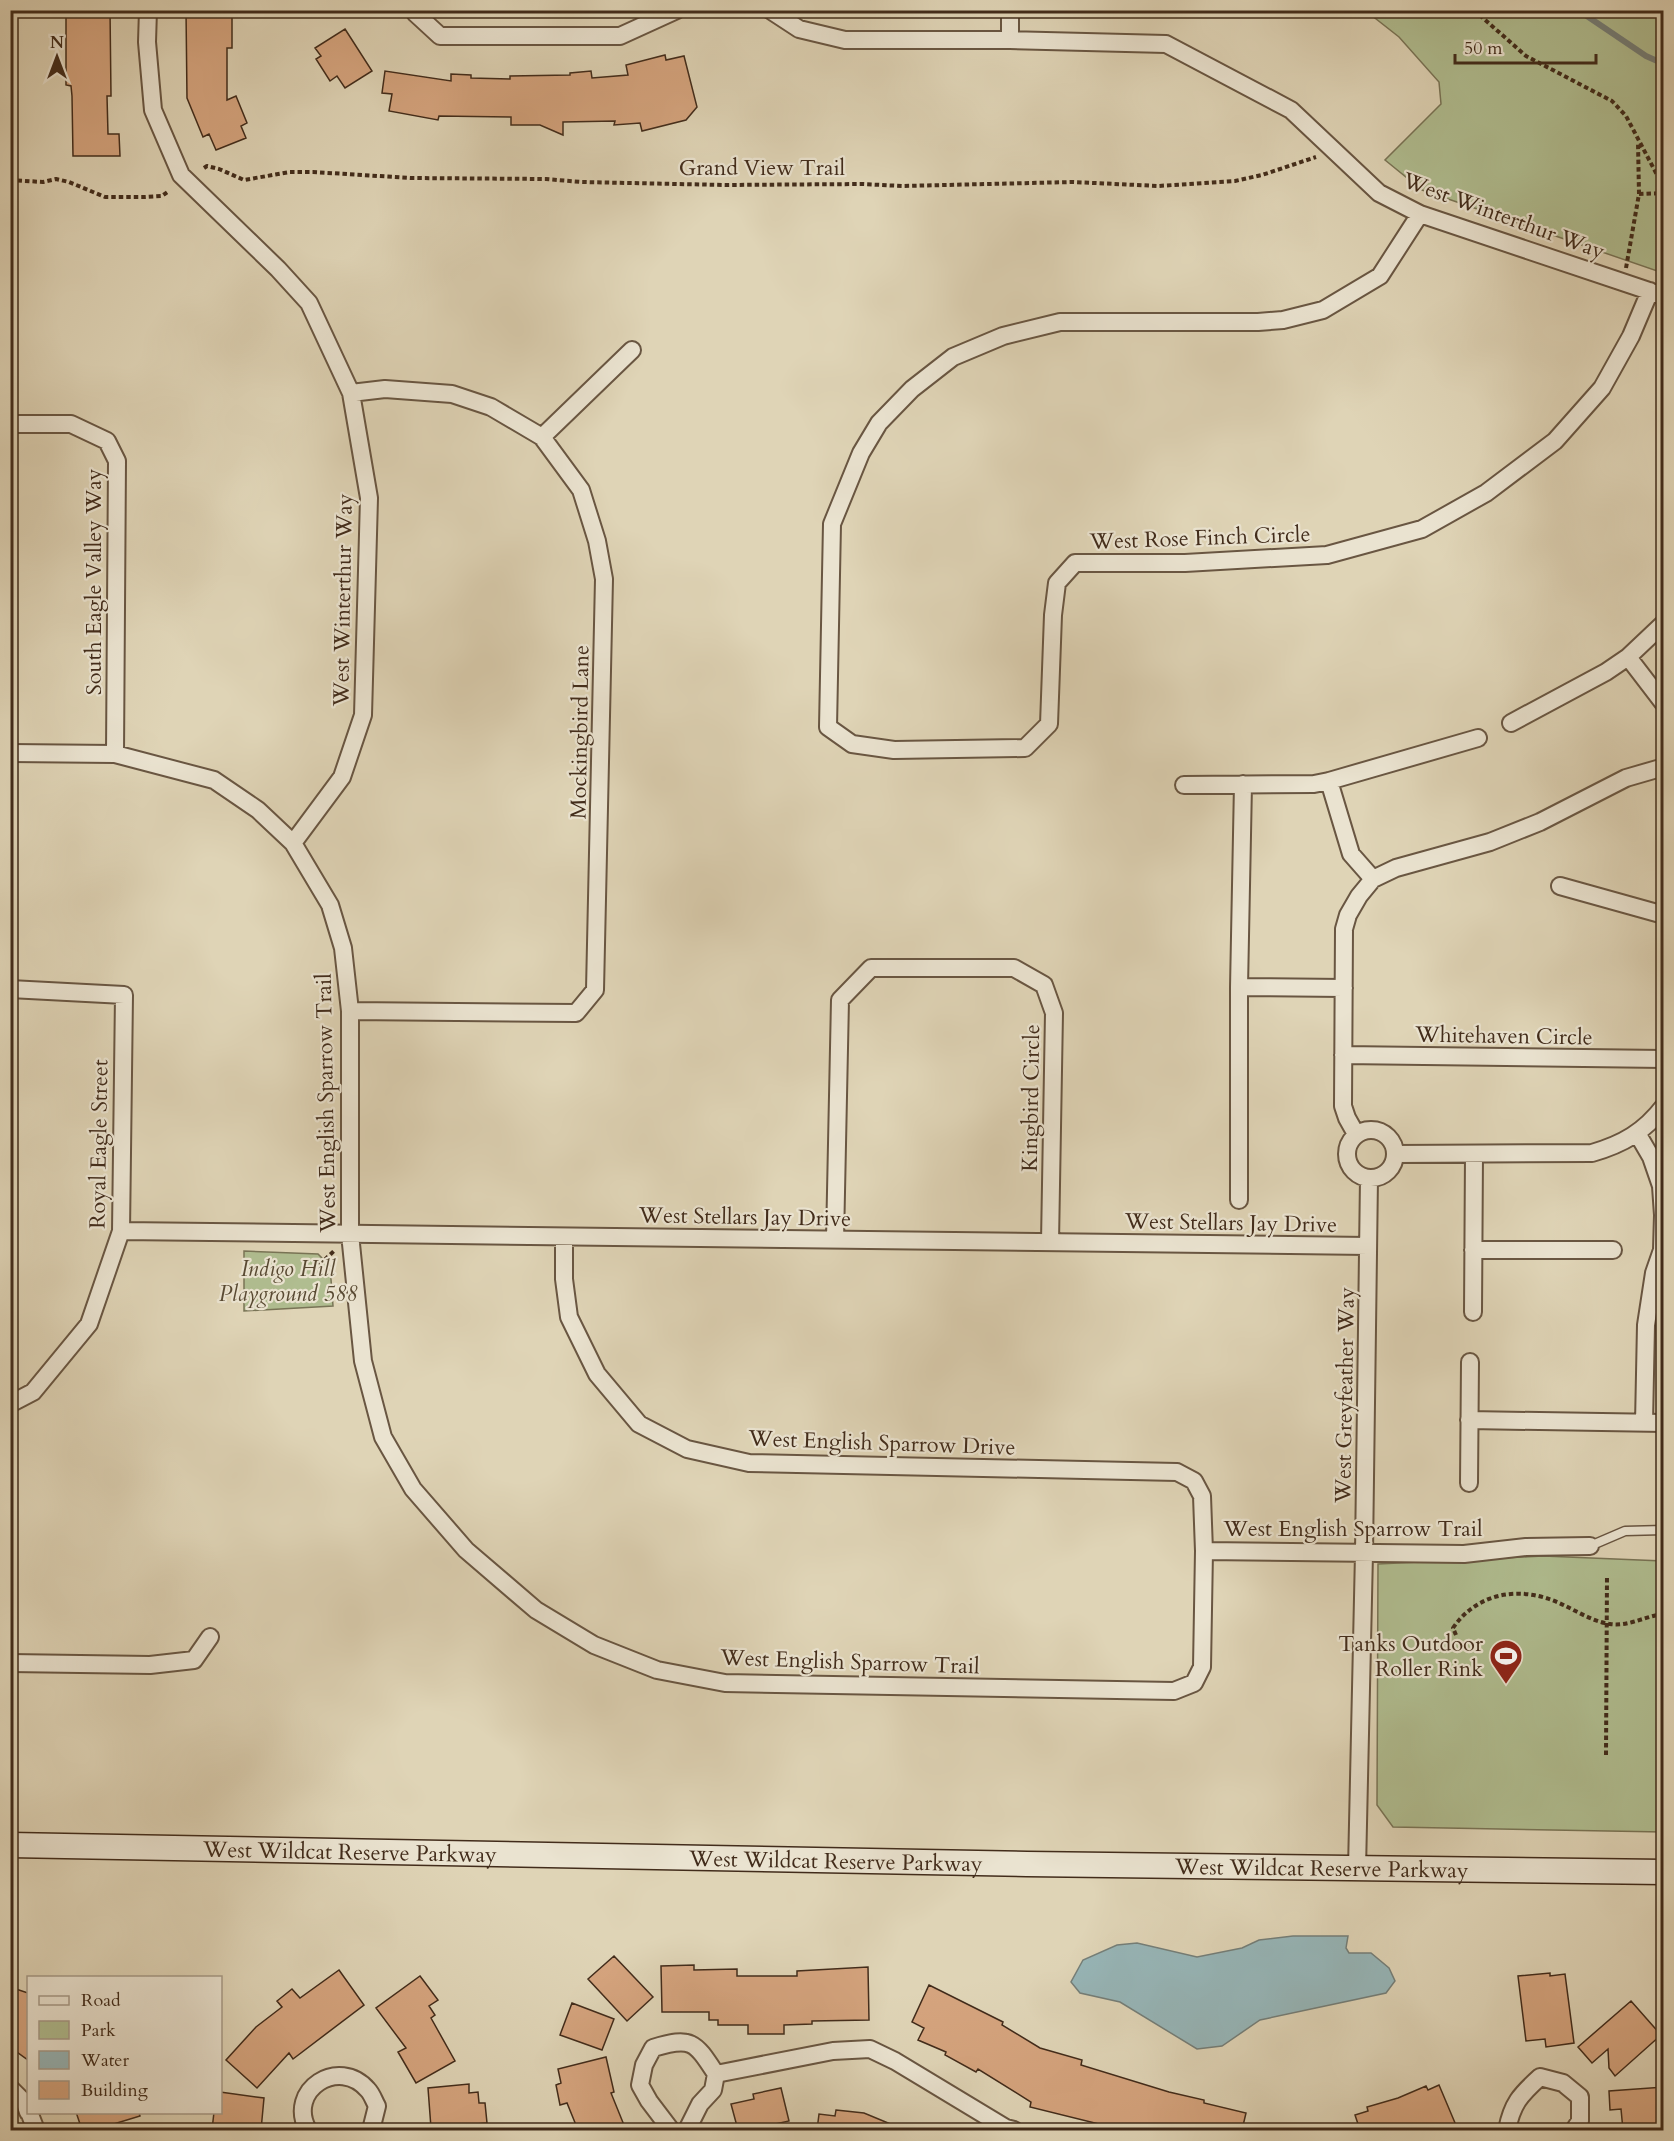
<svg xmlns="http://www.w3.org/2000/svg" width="1674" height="2141" viewBox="0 0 1674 2141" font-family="Cardo,serif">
<rect width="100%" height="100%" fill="#dfd4b6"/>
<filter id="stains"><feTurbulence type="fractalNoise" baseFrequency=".00333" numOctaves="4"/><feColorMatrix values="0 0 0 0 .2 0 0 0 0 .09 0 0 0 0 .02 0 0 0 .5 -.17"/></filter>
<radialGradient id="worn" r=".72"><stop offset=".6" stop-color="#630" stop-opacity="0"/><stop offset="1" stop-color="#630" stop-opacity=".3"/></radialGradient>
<path fill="#b0bd90" stroke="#797456" stroke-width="1.5" d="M1366,11H1663V273L1422,190L1385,160L1441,104L1439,82L1399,37Z
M244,1251L318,1254L330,1266L333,1306L244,1311Z
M1543,1556L1663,1561V1832L1393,1827L1377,1805L1378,1564Z"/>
<path fill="#97b6b8" stroke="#757f79" stroke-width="1.5" d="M1293,1936H1348L1346,1948L1349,1953H1371L1389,1968L1395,1981L1386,1993L1260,2020L1222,2046L1197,2049L1120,2002L1080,1993L1071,1982L1083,1960L1117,1945L1137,1943L1197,1957L1242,1948L1259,1940Z"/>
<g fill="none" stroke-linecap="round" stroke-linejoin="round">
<path stroke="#757f79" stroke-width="6" d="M1578,10L1646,56L1664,64"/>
</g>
<path fill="#d5a47e" stroke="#422c1b" stroke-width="1.5" d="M66,10H110L111,96H107L108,134H119L120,156H73L72,96L71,86L66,85Z
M186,10H232V48H227V100L236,96L247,123L241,126L246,138L216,150L209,134L203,137L187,98Z
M345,29L372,71L345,88L337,76L330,81L316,59L321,56L315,48Z
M665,55L666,60L684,56L697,107L686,120L642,131L640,123L614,125L615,121L563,122V135L540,125H511V117L439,116L438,120L389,111L392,94L382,93L385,71L451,81V74L471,75V78L510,79V76L570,75V73L591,71L592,78L628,75L626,65Z
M614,1956L653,1997L627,2021L588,1979Z
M694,1965V1970L737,1969V1976H797V1971L868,1967L869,2020L812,2021V2024L784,2025V2034H748V2025H718V2020H709V2012H662L661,1966Z
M339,1970L364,2005L293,2059L289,2053L257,2088L226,2060L256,2027L282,2007L277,2001L292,1989L300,1998Z
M1550,1973V1976L1565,1974L1574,2043L1546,2047L1545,2039L1526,2041L1518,1976Z
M420,1976L438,2000L429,2006L435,2015L431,2018L455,2061L416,2083L398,2052L406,2048L376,2008Z
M929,1985L1003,2022L1002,2025L1040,2048L1082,2060L1081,2065L1169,2092L1204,2100V2103L1246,2113L1242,2130H1123L1030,2107L1031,2102L978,2069L976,2072L945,2055L946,2052L918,2040L924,2028L912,2022Z
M10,1987L28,1993V2060L10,2047Z
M1631,2001L1661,2035L1615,2076L1609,2068L1608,2049L1592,2063L1578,2047Z
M572,2003L614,2019L602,2050L560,2035Z
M606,2057L614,2092L611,2093L626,2130H578L567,2103L560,2105L556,2085L561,2083L558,2069Z
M469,2084V2093L478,2092L479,2103H485L487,2123L431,2128L428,2088Z
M1439,2085L1458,2130H1360L1355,2115L1368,2111L1367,2107L1398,2098L1426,2086L1428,2090Z
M1664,2087V2130H1623L1621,2109L1610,2110L1609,2091Z
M781,2088L789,2121L748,2130H738L731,2104L754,2099L753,2094Z
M220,2092L264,2098L261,2130H212L214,2112H220Z
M836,2110L864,2113L905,2130H817L819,2114L835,2116Z
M76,2112H139L140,2116L94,2130H82Z"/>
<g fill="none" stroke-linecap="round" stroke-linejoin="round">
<g stroke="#695642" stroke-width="11">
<path id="lane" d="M1590,1546L1625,1531L1664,1530"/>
</g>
<g stroke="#695642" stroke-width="20">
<path id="street" d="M148,10L147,42L153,110L181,175L278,269L309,303L351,393L369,498L363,715L342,777L293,843
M770,10L799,29L845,40H1010L1166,44L1291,110L1379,193L1420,214L1664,296
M1010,10V40
M415,13L440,36H620L677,10
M1420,214L1380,276L1323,310L1283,320L1258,322H1060L1003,336L953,357L912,389L879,423L861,453L832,524L828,727L852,744L894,750L1025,748L1049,724L1053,615L1057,583L1075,563H1185L1327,555L1422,529L1486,493L1555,441L1602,388L1631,336L1650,291
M10,424H71L107,441L117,461L115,754
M542,437L632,350
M1628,657L1664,704
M1511,723L1606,672L1628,657L1664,623
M10,753L115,754L214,780L258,810L293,843L330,905L343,948L350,1011V1234L363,1361L383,1437L413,1489L466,1550L536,1610L594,1645L657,1670L725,1683L1174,1691L1194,1683L1202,1667L1204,1551L1202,1496L1194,1481L1177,1472L749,1463L687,1449L639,1424L597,1374L569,1317L564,1279V1237
M1329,781L1351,854L1373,879
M1184,785L1314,784L1329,781L1478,738
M1560,886L1664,915
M1239,987L1344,988
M10,989L124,995L121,1231L89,1324L33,1392L10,1404
M350,1011L576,1013L595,990L604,579L597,541L581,490L542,437L491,407L452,394L385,389L351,393
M1343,1055L1664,1059
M1347 1154a24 24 0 1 1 48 0a24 24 0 1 1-48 0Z
M1637,1133L1651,1157L1661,1186L1663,1215L1662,1250L1654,1273L1646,1325L1644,1423
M1356,1134L1347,1118L1343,1106L1344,929L1348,915L1359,896L1373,879L1396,868L1490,842L1540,822L1626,778L1664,767
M1395,1154L1592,1153C1623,1144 1644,1132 1664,1106
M1239,1200V987L1243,784
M121,1231L1368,1246
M835,1240L840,1000L871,968H1014L1044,985L1054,1013L1050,1242
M1473,1250H1613
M1473,1312L1474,1154
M1469,1420L1664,1423
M1469,1483L1470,1362
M1204,1551L1464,1554L1526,1547L1590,1546
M10,1663L150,1665L194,1660L210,1637
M1357,1869L1364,1553L1369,1178
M716,2074L833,2051L870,2049L895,2061L1006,2128L1014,2130
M10,2088L25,2103L28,2112
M29,2112L36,2130
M308,2130C286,2090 339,2056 368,2090C372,2094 374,2101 377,2106L371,2130
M671,2130L649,2101L640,2085L644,2065L653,2048C692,2036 695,2042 716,2074L713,2090L700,2104L687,2130
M1507,2130C1512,2104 1520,2095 1540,2077L1563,2083L1580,2097V2121L1574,2130"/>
</g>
<g stroke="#422c1b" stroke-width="27">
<g id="secondary">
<path id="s1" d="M10,1845L1027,1864L1664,1872"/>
</g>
</g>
<path stroke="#422c1b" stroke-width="4" stroke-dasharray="4.5 3" stroke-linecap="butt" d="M1474,10L1526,56L1612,101L1626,116L1664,188
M204,168L207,166L219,169L244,180L290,172H313L411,178L546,179L582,182L725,185L862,184L902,186L1073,182L1158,186L1235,181L1262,175L1316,157
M10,180L43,182L56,179L69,182L105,197H145L162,196L169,191
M1639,194L1664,193
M1626,268L1639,194L1638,142
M314,1270L335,1250
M1456,1635L1453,1628C1474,1597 1510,1587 1546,1598C1567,1604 1588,1621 1610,1624C1628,1627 1645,1616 1664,1614
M1606,1755L1607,1575"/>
<use href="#lane" stroke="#eae3d0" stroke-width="8"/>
<use href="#street" stroke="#eae3d0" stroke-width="16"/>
<use href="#secondary" stroke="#eae3d0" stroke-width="24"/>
</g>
<defs>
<g id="stadium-pin" transform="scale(1.725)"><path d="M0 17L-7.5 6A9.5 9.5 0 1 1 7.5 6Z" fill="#8f2418" stroke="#eae3d0"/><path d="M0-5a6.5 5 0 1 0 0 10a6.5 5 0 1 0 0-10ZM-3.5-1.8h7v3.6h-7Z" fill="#fff"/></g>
</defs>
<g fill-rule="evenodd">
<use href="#stadium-pin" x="1506" y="1656"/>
</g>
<g text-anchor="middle" stroke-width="4.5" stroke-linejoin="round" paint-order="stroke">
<g font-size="22" fill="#422c1b" stroke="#eae3d0">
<text x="762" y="175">Grand View Trail</text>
<text transform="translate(1504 215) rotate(20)" y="8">West Winterthur Way</text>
<text transform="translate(1200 537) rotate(-2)" y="8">West Rose Finch Circle</text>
<text transform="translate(93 582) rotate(-90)" y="8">South Eagle Valley Way</text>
<text transform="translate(342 600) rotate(-89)" y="8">West Winterthur Way</text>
<text transform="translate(579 732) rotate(-89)" y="8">Mockingbird Lane</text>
<text transform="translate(1504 1035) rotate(1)" y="8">Whitehaven Circle</text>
<text transform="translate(1030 1098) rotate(-89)" y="8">Kingbird Circle</text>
<text transform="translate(325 1103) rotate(-91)" y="8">West English Sparrow Trail</text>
<text transform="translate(98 1144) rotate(-89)" y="8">Royal Eagle Street</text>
<text transform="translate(745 1216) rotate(1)" y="8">West Stellars Jay Drive</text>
<text transform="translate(1231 1222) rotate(1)" y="8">West Stellars Jay Drive</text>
<text transform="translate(1344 1395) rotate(-89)" y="8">West Greyfeather Way</text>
<text transform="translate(882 1442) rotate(2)" y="8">West English Sparrow Drive</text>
<text x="1353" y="1536">West English Sparrow Trail</text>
<text transform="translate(850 1661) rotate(2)" y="8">West English Sparrow Trail</text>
<text dy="8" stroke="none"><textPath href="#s1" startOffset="340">West Wildcat Reserve Parkway</textPath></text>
<text dy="8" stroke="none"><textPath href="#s1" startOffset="826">West Wildcat Reserve Parkway</textPath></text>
<text dy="8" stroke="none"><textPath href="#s1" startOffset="1312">West Wildcat Reserve Parkway</textPath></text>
</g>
<g font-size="22" font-style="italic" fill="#584932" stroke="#eae3d0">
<text x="288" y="1276">Indigo Hill<tspan x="288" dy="25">Playground 588</tspan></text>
</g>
<g font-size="22" fill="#422c1b" stroke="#eae3d0" text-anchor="end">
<text x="1483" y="1651">Tanks Outdoor<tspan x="1483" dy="25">Roller Rink</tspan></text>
</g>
</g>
<rect width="1674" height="2141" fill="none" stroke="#dfd4b6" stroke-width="36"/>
<rect x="12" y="12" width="1650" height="2117" fill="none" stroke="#422c1b" stroke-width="3"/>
<rect x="18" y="18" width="1638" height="2105" fill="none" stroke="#422c1b" stroke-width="1.5"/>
<rect x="27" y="1976" width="195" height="138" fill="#eae3d0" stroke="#a79a88" stroke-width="1.5"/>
<rect x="39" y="1996" width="30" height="9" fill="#eae3d0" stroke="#a79a88" stroke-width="1.5"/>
<text x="81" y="2006" font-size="18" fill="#422c1b">Road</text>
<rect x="39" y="2021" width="30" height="18" fill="#b0bd90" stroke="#a79a88" stroke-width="1.5"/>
<text x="81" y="2036" font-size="18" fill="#422c1b">Park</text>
<rect x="39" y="2051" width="30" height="18" fill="#97b6b8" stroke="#a79a88" stroke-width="1.5"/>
<text x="81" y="2066" font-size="18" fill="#422c1b">Water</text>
<rect x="39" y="2081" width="30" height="18" fill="#d5a47e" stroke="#a79a88" stroke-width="1.5"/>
<text x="81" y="2096" font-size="18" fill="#422c1b">Building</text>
<g transform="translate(57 57)" stroke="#eae3d0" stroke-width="4.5" paint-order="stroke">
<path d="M0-4.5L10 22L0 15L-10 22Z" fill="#422c1b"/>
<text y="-9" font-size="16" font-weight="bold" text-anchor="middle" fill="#422c1b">N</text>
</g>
<path d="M1455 54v9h141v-9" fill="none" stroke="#422c1b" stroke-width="3"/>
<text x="1464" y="54" font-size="18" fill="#422c1b" stroke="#eae3d0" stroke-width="4.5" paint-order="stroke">50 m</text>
<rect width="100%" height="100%" filter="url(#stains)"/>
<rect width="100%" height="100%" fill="url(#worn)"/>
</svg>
